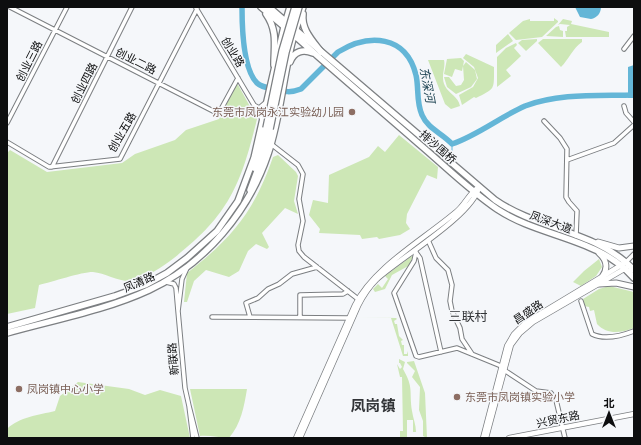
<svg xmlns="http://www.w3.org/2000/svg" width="641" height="445" viewBox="0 0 641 445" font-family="Arial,'Noto Sans SC',sans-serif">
<rect width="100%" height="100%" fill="#f5f7fa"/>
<path fill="#cde7b6" d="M554,18L558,21V22L542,37L516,40L509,33L523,21L530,19V21H554Z
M563,19L572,21L571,24L609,32V37H566L565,31H567V27L570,25L560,24L558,25Z
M559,26L560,30L563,31V37L546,36L556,27Z
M508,34L513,41L496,53V45Z
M537,39V41L526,51L518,43L522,40Z
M543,39H582V42C573,48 569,59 561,67L538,43Z
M516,43L517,45L514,48L521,56L506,70L511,76L497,87V57L506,48Z
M466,54L494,67C494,91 495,88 476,98L474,97L462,105L459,95L473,87L478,78L474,67L463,58Z
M461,58L464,61L462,71L455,69L452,77L444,74L447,59Z
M428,60H444C446,68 440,76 445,86C449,94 458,96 460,106L451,109L445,104Z
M466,62L475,70L477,79L471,87L456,94L447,87L444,77H449L456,86L461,85L464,80L463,66Z
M237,83L257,119C241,185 229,215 174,258C162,267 146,278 131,281C119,282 105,273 93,272C81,272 52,282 39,285L35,308L7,314V153L10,150L47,172L122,163L135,154L175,140L186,130L219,119Z
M399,135L438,167L437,179L427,175L407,214L406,223L410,229L400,235L379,239L377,237L362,239L360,235L319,233L320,229L309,215L313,200L328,203L329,175L369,157L378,146L385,152Z
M278,155L296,172L298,176L294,201L298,214L285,208L262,233L269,247L267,249L256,244L248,251L239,271L229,277L206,270L194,281L187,302H184L187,273C232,238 254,212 273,157Z
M413,255L410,265L392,275L385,289L375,292L373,289L378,284L382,288L388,279L385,276Z
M599,259L602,267L596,276L581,286L573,282L584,271Z
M609,286L634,292V328C621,333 607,335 597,324L594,310L590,311L589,307L584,306L583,299L599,289Z
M357,317L396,318L397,319L394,321L395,324H397L399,336L403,340L401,341L402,345H404V354H407L408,351V356H403L391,318Z
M399,359L405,362L403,369C414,388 409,391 412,411C413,418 416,425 416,432H413V420H407V438H400V431H403L402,377H400L397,364L400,369L402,367L400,363H399Z
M414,361L425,393L427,438L423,436V421L419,410L420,387L412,377L415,371L407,363V362Z
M78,382L129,389L145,395L160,390L181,396L190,438H7V429C19,417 39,415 55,411L60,396Z
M190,389H247C244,407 241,424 229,438C219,438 210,435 200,436Z"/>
<path fill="#64b6d7" d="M575,7H601C601,13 597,18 591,19L580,17Z
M634,65V106V98H628V67Z"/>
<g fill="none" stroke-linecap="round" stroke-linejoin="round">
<path stroke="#64b6d7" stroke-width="1" d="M452,144V159"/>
<path stroke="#64b6d7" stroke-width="5.5" d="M242,7C242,26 243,69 257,83C261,87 268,88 274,89C285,92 291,93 301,89L338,52C369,33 406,35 416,75C419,88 416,102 422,115C428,129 442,133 452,144C478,135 500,117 525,106C559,93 598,96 634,95"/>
<g stroke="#7c7f82" stroke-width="5.5">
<path id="minor" d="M10,7L215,112L220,111L238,78
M196,8L254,105
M624,49L634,36
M624,106L626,113L634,122
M263,121L254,105L259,108L265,103
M544,121L560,138L567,149L566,197L569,202L577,211L576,236
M7,123L67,7
M7,142L49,167L120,159L197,9
M271,144L298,165L303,174L299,199L303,221L298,245L299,251L304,257L358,299
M567,160L614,143L634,125
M52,167L132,7
M428,240L436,258L448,270L452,285L450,301L452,311L460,328L462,339L472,354
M415,251L420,258L441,352
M416,252L414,261L394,293L416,356L419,357L457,348L501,366L504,370L536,391L551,393L556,400L565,438
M626,262L634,254
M166,282L174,284L176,288L178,311L182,279L187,268
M581,301L592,334C604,340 621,336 634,331
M178,311L185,388L189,406
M212,317L349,318
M250,317L246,303L258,298L268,289L279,284L292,274L317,267
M300,317V295L343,294L348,291
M193,438L189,406L197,438"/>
</g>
<g stroke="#7c7f82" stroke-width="6">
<path id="tertiary" d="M296,438L355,305C374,267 423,240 456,212C465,205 469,193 479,187C473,215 400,258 377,279C369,287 363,296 358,306L300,438
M483,438L507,346L514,334L525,323L623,264
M486,438L511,345L520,333L533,322L626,268
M509,438L634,414"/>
</g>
<g stroke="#7c7f82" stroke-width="7">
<path id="secondary" d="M598,242L619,248L634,246
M599,253C607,260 608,269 602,277
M599,284L616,283L634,287"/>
</g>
<g stroke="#7c7f82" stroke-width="8">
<path id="primary" d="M296,30L495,200C538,230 597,231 634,270
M290,62C294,51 303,49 313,53
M254,168L266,128
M250,190L263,155L270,129
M7,327L115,296L145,285L167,273L187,258L217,231L238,201L254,158L284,27
M7,333C53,320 106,310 149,290C205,264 249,211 268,154C281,116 283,74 294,35C335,72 377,107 418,143C444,165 469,190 497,209C541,238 598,237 634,278"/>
</g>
<g stroke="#7c7f82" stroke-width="8">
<path id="trunk" d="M261,7L294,35L303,7
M269,7L292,27
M266,14C278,31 274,46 274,65
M303,14C301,29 312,40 321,52
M285,24L290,7"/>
</g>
<use href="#minor" stroke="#fff" stroke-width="3.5"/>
<use href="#tertiary" stroke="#fff" stroke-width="4.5"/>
<use href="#secondary" stroke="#fff" stroke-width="5"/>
<use href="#primary" stroke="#fff" stroke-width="5.5"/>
<use href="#trunk" stroke="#fff" stroke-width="5.5"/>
<g stroke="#7c7f82" stroke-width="8" stroke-linecap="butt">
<path id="primary-bridge" d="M266,128L282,51L295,7
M270,129L286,52L299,7"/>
</g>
<use href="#primary-bridge" stroke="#fff" stroke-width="5.5"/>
</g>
<g fill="#8d6e63" stroke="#f5f7fa" stroke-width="1.5">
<circle cx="352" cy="112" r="4"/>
<circle cx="19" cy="389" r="4"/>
<circle cx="457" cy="397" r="4"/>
</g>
<g text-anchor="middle" stroke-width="3" stroke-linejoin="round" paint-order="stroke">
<g font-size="11" fill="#0d0e0f" stroke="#f5f7fa">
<text transform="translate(233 52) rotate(59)" y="4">创业路</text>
<text transform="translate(29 61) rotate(-63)" y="4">创业三路</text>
<text transform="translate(136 61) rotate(27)" y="4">创业二路</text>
<text transform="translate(84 83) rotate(-63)" y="4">创业四路</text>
<text transform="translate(122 132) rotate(-60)" y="4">创业五路</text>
<text transform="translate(438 147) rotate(41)" y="4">排沙围桥</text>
<text transform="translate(551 222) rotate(20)" y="4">凤深大道</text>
<text transform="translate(139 282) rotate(-24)" y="4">凤清路</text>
<text transform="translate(528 312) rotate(-34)" y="4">昌盛路</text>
<text transform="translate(173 359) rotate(-95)" y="4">新联路</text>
<text transform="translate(558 419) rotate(-12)" y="4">兴贸东路</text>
</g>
<g font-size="11" fill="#785e54" stroke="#f5f7fa" text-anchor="start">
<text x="344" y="116" text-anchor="end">东莞市凤岗永江实验幼儿园</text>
<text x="27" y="393">凤岗镇中心小学</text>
<text x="465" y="401">东莞市凤岗镇实验小学</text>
</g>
<g font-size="12" font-style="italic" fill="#224756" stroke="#f5f7fa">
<text transform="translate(427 85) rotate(79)" y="4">东深河</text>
</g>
<g font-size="13" fill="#323437" stroke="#f5f7fa">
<text x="468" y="321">三联村</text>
</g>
<g font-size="15" font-weight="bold" fill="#323437" stroke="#f5f7fa">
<text x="373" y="411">凤岗镇</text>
</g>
</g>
<rect width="641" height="445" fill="none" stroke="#0d0e0f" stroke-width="16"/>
<g transform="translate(609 413)" stroke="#f5f7fa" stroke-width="3" paint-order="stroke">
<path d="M0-3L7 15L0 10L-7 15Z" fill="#0d0e0f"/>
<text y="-6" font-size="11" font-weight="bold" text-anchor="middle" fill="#0d0e0f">北</text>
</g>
</svg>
